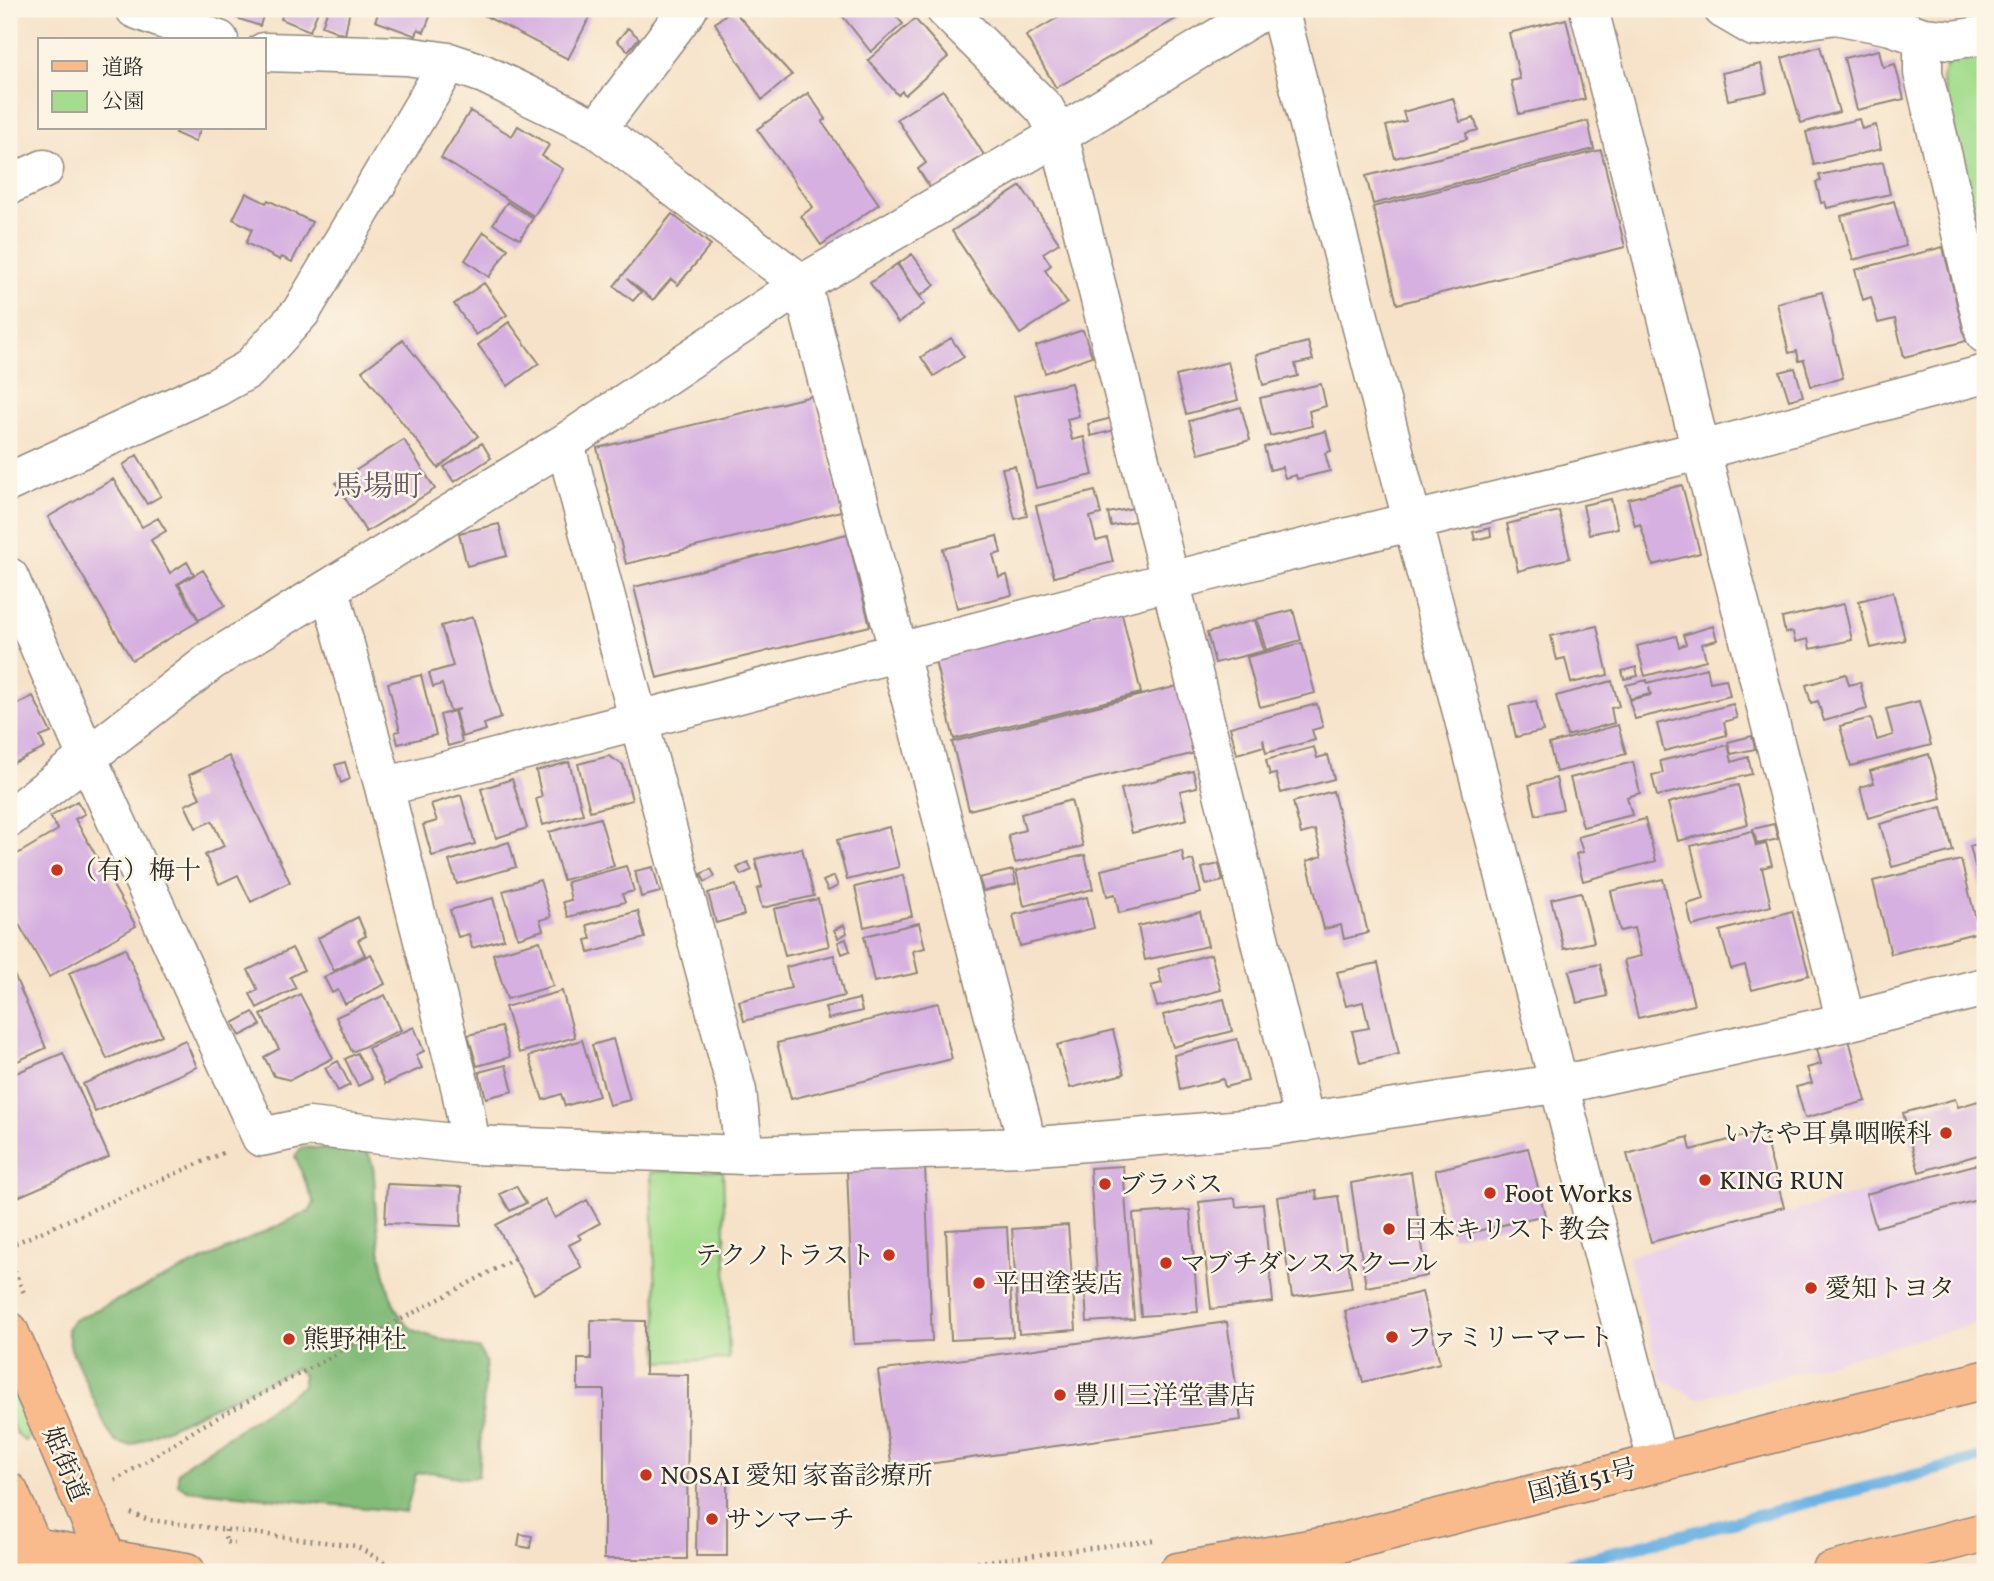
<svg xmlns="http://www.w3.org/2000/svg" width="1994" height="1581" viewBox="0 0 1994 1581" font-family="Vollkorn,'Noto Serif JP',serif">
<rect width="100%" height="100%" fill="#fcf5e5"/>
<filter id="ink" filterUnits="userSpaceOnUse"><feTurbulence type="fractalNoise" baseFrequency=".0143" numOctaves="2"/><feDisplacementMap in="SourceGraphic" scale="14" xChannelSelector="R" yChannelSelector="G"/><feConvolveMatrix kernelMatrix="1 2 1 2 8 2 1 2 1" color-interpolation-filters="sRGB"/></filter>
<filter id="wash" filterUnits="userSpaceOnUse"><feTurbulence type="fractalNoise" baseFrequency=".00686" numOctaves="4" result="noise"/><feDisplacementMap in="SourceGraphic" scale="28" xChannelSelector="R" yChannelSelector="G"/><feGaussianBlur stdDeviation="1.57" result="paint"/><feColorMatrix in="noise" values="0 0 0 0 0 0 0 0 0 0 0 0 0 0 0 0 0 1.4 0 .05"/><feComposite in="paint" operator="in"/></filter>
<g filter="url(#wash)">
<rect width="100%" height="100%" fill="#f6e2c8"/>
<path fill="#ead1ec" d="M1985,1159V1321L1697,1399L1661,1378L1628,1256Z"/>
<path fill="#a4dd8e" stroke="#68845c" stroke-width="2" d="M1985,53V259L1942,79L1948,61Z
M723,1170L729,1359L659,1362L651,1172Z
M9,1383L31,1433L26,1441C6,1432 9,1401 9,1383Z"/>
<path fill="#83bc79" stroke="#577452" stroke-width="2" d="M302,1147L367,1152C376,1165 374,1184 375,1200C377,1231 384,1317 416,1331C435,1339 458,1343 479,1349L486,1363L478,1476C459,1483 436,1467 416,1474L406,1512L187,1490L178,1484V1472L187,1464L303,1386V1375L296,1368L132,1445C119,1446 115,1442 108,1431L71,1349L67,1329L74,1320L310,1211L314,1203L295,1156Z"/>
<g fill="none" stroke-linecap="round" stroke-linejoin="round">
<path stroke="#6cb2e3" stroke-width="12" d="M1538,1572L1985,1457"/>
</g>
<g id="blocks">
<path fill="#d6b0e1" d="M210,9H265L260,26Z
M284,9H319L310,31L281,19Z
M328,9H350L345,35L322,26Z
M380,9H433L424,32L418,29L416,36L375,21Z
M472,9H594L568,59Z
M732,9L792,75L762,100L715,23Z
M837,9H890L903,24L871,52Z
M1073,9H1193L1056,88L1026,36Z
M915,19L948,57L905,95L902,91L898,95L868,60Z
M1566,19L1585,99L1519,114L1511,81L1520,79L1509,33Z
M628,28L639,38L628,51L617,41Z
M1820,46L1839,112L1801,123L1782,58Z
M1879,50L1883,67L1895,64L1904,99L1857,110L1844,58Z
M1761,64L1767,92L1728,100L1722,73Z
M943,90L984,155L931,189L918,169L926,163L897,119Z
M808,93L826,119L822,122L879,204L821,245L801,216L813,207L757,129Z
M1453,98L1460,122L1474,118L1478,130L1466,133L1467,139L1395,158L1386,126L1406,121L1403,112Z
M470,111L512,136L518,126L549,145L542,156L563,169L534,216L441,158Z
M1859,119L1862,129L1876,125L1881,149L1814,165L1806,132Z
M1588,121L1594,149L1373,204L1366,176Z
M177,128H201L195,142L175,133Z
M1601,150L1625,247L1397,304L1373,207Z
M1883,162L1890,194L1827,208L1825,202L1821,203L1816,182L1821,181L1819,175Z
M1021,186L1059,243L1043,253L1051,265L1045,270L1067,303L1020,334L952,231Z
M246,193L266,203L268,200L312,222L292,262L282,257L280,260L246,243L252,229L233,219Z
M1894,201L1906,246L1853,260L1841,216Z
M507,202L533,218L520,239L493,224Z
M672,214L711,245L678,285L671,279L653,300L627,279L641,292L633,301L614,286Z
M484,232L508,249L489,277L465,260Z
M1943,247L1966,341L1904,357L1895,319L1878,323L1871,297L1863,300L1855,270Z
M912,254L935,285L920,296L898,264Z
M897,264L925,304L898,323L870,283Z
M484,283L507,315L476,335L454,304Z
M1822,292L1843,378L1811,386L1804,360L1799,361L1797,351L1789,353L1777,303Z
M509,322L539,363L508,386L478,345Z
M1083,330L1092,356L1045,373L1036,346Z
M951,338L964,357L934,376L921,357Z
M403,340L478,436L438,468L362,371Z
M1308,342L1313,360L1295,364L1298,376L1263,385L1256,355Z
M1228,362L1238,400L1186,414L1176,376Z
M1795,368L1803,396L1789,400L1780,372Z
M1071,383L1079,416L1067,419L1072,440L1084,437L1093,475L1036,488L1014,396Z
M1321,384L1326,406L1309,411L1312,426L1270,436L1260,398Z
M812,396L841,511L626,564L597,448Z
M1241,407L1250,440L1199,454L1189,421Z
M1112,418L1115,430L1091,436L1088,424Z
M1326,431L1331,451L1325,453L1330,471L1297,479L1296,475L1285,478L1282,467L1270,470L1264,447Z
M404,440L435,489L366,532L336,483Z
M482,443L491,458L454,482L444,467Z
M137,455L161,496L147,504L123,465Z
M1015,466L1027,516L1015,519L1002,468Z
M113,479L142,527L158,518L166,531L151,540L170,573L187,562L194,574L177,584L199,621L132,660L48,517Z
M1682,485L1700,553L1653,565L1640,524L1635,526L1628,499Z
M1095,491L1101,514L1090,517L1096,541L1107,538L1113,562L1054,577L1036,506Z
M1611,499L1618,528L1589,534L1583,505Z
M1133,508L1135,521L1111,526L1108,513Z
M1559,511L1570,558L1518,571L1507,524Z
M499,524L507,556L467,566L459,533Z
M1490,528L1491,536L1475,540L1473,532Z
M847,534L870,626L657,678L634,587Z
M997,536L1001,553L993,555L999,577L1007,575L1012,595L957,608L943,549Z
M203,570L225,605L199,620L179,584Z
M1893,592L1905,640L1871,648L1859,601Z
M1844,604L1852,640L1810,649L1808,639L1795,642L1793,632L1785,633L1782,618Z
M1120,606L1141,693L954,739L933,653Z
M1293,610L1301,640L1266,650L1257,619Z
M473,617L501,718L484,724L486,730L462,737L455,711L460,709L450,711L442,684L433,687L429,673L453,666L441,626Z
M1255,620L1264,651L1215,663L1207,633Z
M1597,626L1608,675L1571,683L1565,658L1557,660L1551,636Z
M1713,626L1717,640L1702,644L1706,660L1645,676L1637,646L1676,636L1679,647L1686,644L1683,635Z
M1302,643L1315,693L1260,707L1247,657Z
M1636,667L1638,676L1624,679L1622,671Z
M1707,668L1710,682L1726,679L1730,696L1635,719L1629,700L1651,695L1649,687L1650,694L1630,699L1626,685L1647,680V683Z
M1846,674L1849,685L1860,682L1867,709L1824,721L1818,701L1811,703L1806,685Z
M421,675L436,735L398,744L395,732L400,731L388,683Z
M1612,681L1619,706L1611,708L1614,723L1567,736L1556,696Z
M1186,684L1203,751L969,810L952,742Z
M33,696L51,733L40,737L45,748L14,763L9,753V708Z
M1536,701L1543,731L1516,737L1509,706Z
M1919,701L1931,745L1851,766L1840,726L1871,718L1877,740L1893,735L1886,709Z
M1317,704L1323,727L1312,730L1315,740L1266,753L1263,739L1264,746L1237,754L1230,727Z
M1733,704L1737,718L1724,722L1727,735L1664,751L1657,724Z
M454,711L462,742L448,746L440,715Z
M1618,725L1626,754L1556,772L1549,744Z
M1752,736L1755,749L1731,754L1728,742Z
M1728,745L1732,762L1748,757L1752,774L1657,796L1652,775L1663,773L1660,761Z
M1314,747L1317,758L1328,755L1334,779L1281,793L1276,774L1270,775L1266,760Z
M1929,754L1941,798L1868,818L1860,787L1874,783L1870,771Z
M229,756L290,882L251,902L238,875L219,884L205,855L224,846L212,821L196,828L185,805L200,798L189,775Z
M609,756L623,765L632,800L590,811L578,764Z
M345,762L350,779L341,783L335,765Z
M569,762L583,814L543,825L536,799L542,797L536,771Z
M1633,762L1640,793L1627,797L1632,815L1583,827L1570,778Z
M1193,771L1197,787L1180,791L1187,819L1132,833L1121,789Z
M1556,778L1563,809L1536,815L1529,785Z
M512,779L527,828L496,838L481,789Z
M1738,785L1748,824L1678,841L1668,803Z
M1333,791L1368,933L1344,939L1341,925L1324,929L1307,861L1322,856L1315,830L1301,834L1293,802Z
M461,795L475,844L432,856L423,825L437,821L431,804Z
M1071,800L1083,846L1015,863L1008,835L1025,830L1021,814Z
M77,801L85,814L75,819L136,926L49,977L9,907V859L58,830L50,817Z
M1942,807L1953,851L1892,867L1880,824Z
M600,818L614,866L563,880L549,832Z
M1645,819L1656,861L1583,881L1576,854L1583,852L1578,837Z
M1774,824L1778,839L1757,844L1753,829Z
M889,827L899,867L847,880L837,840Z
M1752,831L1756,846L1766,844L1772,865L1762,868L1771,906L1692,926L1687,904L1704,899L1691,846Z
M509,842L516,867L457,884L449,861Z
M1985,842V898H1983L1970,846Z
M802,848L814,896L762,908L757,889L762,887L755,859Z
M1182,851L1184,862L1193,860L1201,893L1119,913L1115,894L1107,896L1101,870Z
M1085,855L1093,889L1024,906L1016,871Z
M1961,860L1979,932L1891,954L1873,881Z
M748,862L752,870L741,875L737,868Z
M1219,864L1223,881L1206,885L1202,868Z
M626,866L634,891L622,894L625,902L568,917L563,902L571,900L567,882Z
M653,867L660,892L641,897L635,871Z
M711,869L715,876L705,882L701,874Z
M1013,870L1016,884L983,891L979,878Z
M903,875L912,916L864,927L855,887Z
M834,876L838,886L828,891L823,881Z
M1663,879L1694,1005L1638,1018L1624,960L1641,956L1634,928L1620,931L1611,891Z
M540,880L551,917L540,920L543,930L518,938L503,891Z
M736,885L744,915L716,923L708,893Z
M1581,892L1594,942L1564,949L1551,899Z
M1087,897L1094,928L1020,946L1013,915Z
M493,898L504,939L472,948L469,934L458,937L450,910Z
M818,899L829,946L785,956L774,909Z
M638,911L645,938L589,953L586,940L591,939L587,925Z
M1792,911L1809,975L1752,990L1745,965L1731,969L1720,931Z
M1200,912L1208,946L1145,960L1138,926Z
M358,917L366,936L358,940L365,955L334,971L318,938Z
M919,923L925,948L913,951L918,973L874,982L864,936Z
M844,925L847,933L838,938L834,930Z
M846,939L850,951L842,954L838,942Z
M540,941L553,986L507,999L493,954Z
M125,948L162,1035L107,1059L69,973Z
M292,948L304,970L290,977L296,988L257,1008L250,994L258,990L248,970Z
M371,954L385,984L345,1004L338,990L332,993L324,977Z
M1211,954L1221,990L1157,1007L1151,986L1162,983L1158,969Z
M834,955L844,996L744,1021L739,1001L791,988L786,967Z
M9,963L46,1048L9,1065Z
M1378,963L1399,1054L1360,1063L1352,1031L1369,1028L1363,1002L1346,1006L1337,972Z
M1600,964L1607,996L1577,1003L1569,971Z
M562,991L575,1037L519,1053L505,1007Z
M300,994L333,1058L290,1080L274,1076L264,1057L279,1049L261,1015Z
M385,995L401,1030L352,1052L336,1017Z
M859,999L862,1011L828,1019L825,1007Z
M1224,999L1232,1031L1173,1047L1163,1015Z
M938,1003L952,1059L791,1099L777,1043Z
M253,1012L261,1025L240,1036L233,1023Z
M414,1027L424,1051L416,1055L422,1068L385,1084L368,1048Z
M501,1027L510,1057L477,1066L468,1035Z
M1113,1030L1124,1074L1070,1088L1057,1045Z
M613,1039L630,1100L609,1105L592,1045Z
M1237,1039L1248,1081L1225,1087L1223,1079L1180,1090L1174,1055Z
M185,1040L197,1067L95,1112L83,1084Z
M582,1040L599,1096L565,1106L561,1094L543,1100L529,1056Z
M1849,1040L1866,1101L1805,1118L1796,1087L1812,1083L1807,1068L1821,1064L1817,1049Z
M63,1053L109,1157L9,1201V1076Z
M357,1053L372,1079L358,1086L345,1059Z
M338,1061L350,1085L338,1091L325,1068Z
M506,1065L513,1091L486,1098L479,1072Z
M1955,1099L1958,1107L1985,1099V1153L1919,1172L1903,1113Z
M1763,1131L1784,1207L1651,1242L1627,1154L1688,1137L1691,1150Z
M1528,1148L1545,1215L1452,1237L1435,1170Z
M1978,1164L1985,1198L1876,1227L1866,1194Z
M925,1166L932,1341L854,1344L847,1169Z
M1123,1166L1134,1319L1087,1322L1085,1292L1098,1291L1090,1168Z
M1411,1172L1427,1276L1366,1287L1351,1183Z
M387,1184L462,1187L461,1226L385,1223Z
M516,1186L526,1203L510,1211L500,1194Z
M1316,1191L1317,1199L1338,1196L1352,1288L1292,1297L1277,1197Z
M1235,1198L1236,1207L1263,1204L1273,1302L1211,1309L1199,1202Z
M545,1199L555,1218L587,1200L600,1223L578,1235L581,1239L569,1245L582,1268L534,1294L496,1225Z
M1190,1210L1198,1312L1141,1316L1133,1214Z
M1068,1225L1076,1330L1019,1334L1012,1229Z
M1007,1227L1013,1337L951,1340L946,1230Z
M1422,1292L1440,1363L1363,1382L1345,1311Z
M591,1320L645,1321V1374L688,1375L687,1559H604V1390H578V1359H591Z
M1227,1322L1241,1420L892,1469L878,1371Z
M697,1482L727,1483V1556H696Z
M520,1534L532,1536L530,1548L518,1546Z"/>
</g>
</g>
<g filter="url(#ink)">
<use href="#blocks" fill-opacity="0" stroke="#90867a" stroke-width="2"/>
<g fill="none" stroke-linecap="round" stroke-linejoin="round">
<g stroke="#90867a" stroke-width="41">
<path id="minor" d="M135,9L219,40
M945,9L1045,109L1059,135L1305,1122
M1279,9L1657,1461
M1589,9L1846,1022
M1723,9L1754,27L1836,15L1891,26L1923,37L1953,40L1985,35
M1923,37V73L1985,334
M264,52L406,56L449,62L484,74L597,129L802,284L1022,1123L1025,1147
M597,129L688,9
M9,185L44,169
M565,443L737,1091L744,1155
M9,482L217,387L249,369L301,312L449,62
M9,577L87,757L261,1137L309,1127L471,1145L744,1155L1025,1147L1268,1127L1582,1080L1846,1022L1985,987
M330,590L384,787L461,1090L471,1145
M384,787L1170,581L1699,451L1985,374
M9,818L211,661L565,443L802,284L1059,135L1265,9"/>
</g>
<g stroke="#90867a" stroke-width="41">
<path id="major" d="M9,1331L107,1559
M9,1492L33,1547"/>
</g>
<g stroke="#90867a" stroke-width="41">
<path id="highway" d="M9,1543L186,1572
M1178,1572L1332,1545L1985,1380
M1830,1572L1985,1532"/>
</g>
<path stroke="#90867a" stroke-width="4.5" stroke-dasharray="2 5" stroke-linecap="butt" d="M9,1246L225,1152
M9,1258L24,1293
M115,1481L200,1427L514,1259
M131,1513L149,1520L356,1546L389,1565L496,1572
M226,1530L225,1542L235,1543
M901,1572L1154,1540"/>
<use href="#minor" stroke="#fff" stroke-width="38"/>
<use href="#major" stroke="#fabb8c" stroke-width="38"/>
<use href="#highway" stroke="#fabb8c" stroke-width="38"/>
</g>
</g>
<g fill="#c8321e" stroke="#fcf5e5" stroke-width="2.5">
<circle cx="57" cy="870" r="7"/>
<circle cx="1946" cy="1133" r="7"/>
<circle cx="1705" cy="1180" r="7"/>
<circle cx="1105" cy="1184" r="7"/>
<circle cx="1490" cy="1193" r="7"/>
<circle cx="1389" cy="1229" r="7"/>
<circle cx="889" cy="1255" r="7"/>
<circle cx="1166" cy="1263" r="7"/>
<circle cx="979" cy="1283" r="7"/>
<circle cx="1811" cy="1288" r="7"/>
<circle cx="1392" cy="1337" r="7"/>
<circle cx="289" cy="1339" r="7"/>
<circle cx="1060" cy="1395" r="7"/>
<circle cx="646" cy="1475" r="7"/>
<circle cx="712" cy="1519" r="7"/>
</g>
<g text-anchor="middle" stroke-width="5" stroke-linejoin="round" paint-order="stroke">
<g font-size="26" fill="#2b2b2b" stroke="#fcf5e5" text-anchor="start">
<text x="71" y="879">（有）梅十</text>
<text x="1932" y="1142" text-anchor="end">いたや耳鼻咽喉科</text>
<text x="1719" y="1189">KING RUN</text>
<text x="1119" y="1193">ブラバス</text>
<text x="1504" y="1202">Foot Works</text>
<text x="1403" y="1238">日本キリスト教会</text>
<text x="875" y="1264" text-anchor="end">テクノトラスト</text>
<text x="1180" y="1272">マブチダンススクール</text>
<text x="993" y="1292">平田塗装店</text>
<text x="1825" y="1297">愛知トヨタ</text>
<text x="1406" y="1346">ファミリーマート</text>
<text x="303" y="1348">熊野神社</text>
<text x="1074" y="1404">豊川三洋堂書店</text>
<text x="660" y="1484">NOSAI 愛知 家畜診療所</text>
<text x="726" y="1528">サンマーチ</text>
</g>
<g font-size="26" fill="#2b2b2b" stroke="#fcf5e5">
<text transform="translate(66 1464) rotate(67)" y="9">姫街道</text>
<text transform="translate(1582 1480) rotate(-14)" y="9">国道151号</text>
</g>
<g font-size="30" fill="#675a6b" stroke="#fcf5e5">
<text x="378" y="496">馬場町</text>
</g>
</g>
<rect width="1994" height="1581" fill="none" stroke="#fcf5e5" stroke-width="35"/>
<rect x="38" y="38" width="228" height="91" fill="#fcf5e5" stroke="#a8a49b" stroke-width="2"/>
<rect x="52" y="61" width="35" height="10" fill="#fabb8c" stroke="#a8a49b" stroke-width="2"/>
<text x="102" y="74" font-size="21" fill="#2b2b2b">道路</text>
<rect x="52" y="91" width="35" height="21" fill="#a4dd8e" stroke="#a8a49b" stroke-width="2"/>
<text x="102" y="108" font-size="21" fill="#2b2b2b">公園</text>
</svg>
